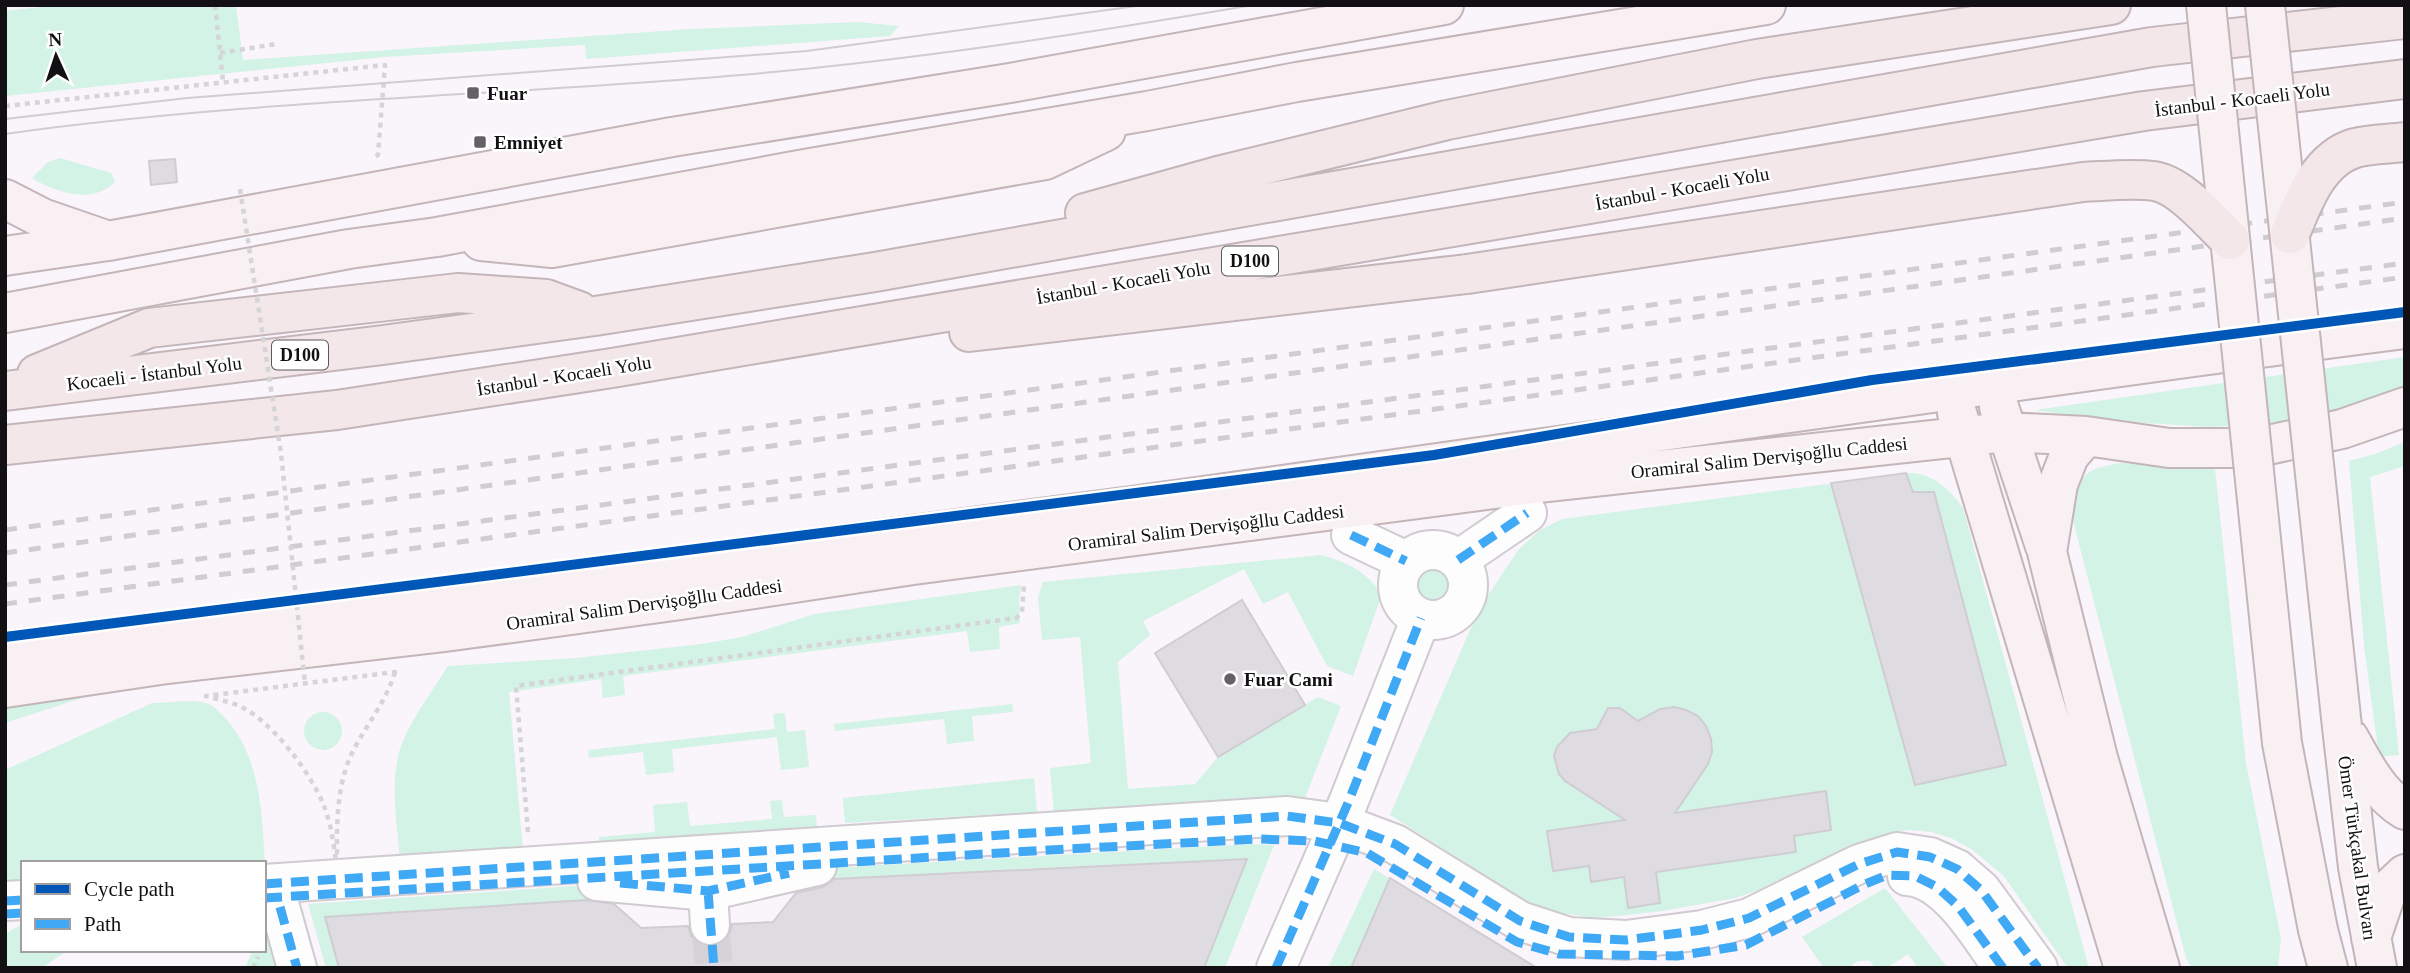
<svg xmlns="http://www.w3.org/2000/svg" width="2410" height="973" viewBox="0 0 2410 973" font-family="'Times New Roman',serif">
<rect width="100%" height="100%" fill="#faf4fb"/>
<path fill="#d2f3e5" d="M60,5H236L243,60L692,29L857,22L899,26L890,36L586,59L585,45L384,57L5,96V11Z
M60,158L111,173L115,182C92,205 55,192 32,178L48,162Z
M2405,357V392L2314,417L2262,424L2208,427L2100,420L2035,410Z
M2405,442V466L2370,477L2399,755L2379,757L2364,645L2349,461L2375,454Z
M2122,463L2215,469L2246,763L2281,939L2278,968H2192L2186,958L2070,509C2082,473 2083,469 2122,463Z
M1911,473C1934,474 1950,490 1963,508L2089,968H2068L2003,875L1971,849L1951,838L1931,832L1910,830L1890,832L1794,877L1736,898L1656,912L1596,918L1540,910L1390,815L1479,609L1519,549L1540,530L1562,519Z
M1322,555C1350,564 1364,570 1382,594L1353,676L1327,666L1288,592L1263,604L1244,569L1143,621L1150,635L1118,662L1128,789L1195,784L1218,757L1318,697L1341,706L1303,803L1054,814L1050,768L1091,763L1080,637L1042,640L1038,598L1043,582Z
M1419 585a16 16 0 1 1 32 0a16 16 0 1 1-32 0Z
M1021,585L1019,600L1020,623L999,627L1000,649L970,652L967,631L623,676L625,695L603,698L601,679L509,692L523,851L400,861C398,829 391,794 397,762C402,730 431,694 448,666L576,658L702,644L742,637L815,614Z
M85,697L5,723V707Z
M152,703C169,703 190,699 206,703C214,705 221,714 227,720C264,764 261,819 266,874H264V863H23V890L5,892V770Z
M1012,704L1013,712L972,716L974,741L947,744L944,719L835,731L834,724Z
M304 731a19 19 0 1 1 38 0a19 19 0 1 1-38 0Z
M785,713L787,732L805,730L809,767L781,770L777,737L672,749L674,772L646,775L643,752L589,758L588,750L775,729L773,714Z
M1034,778L1037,812L845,823L843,798Z
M782,800L784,817L816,815L817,827L599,846V837L655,832L653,805L687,802L690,826L772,819L770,801Z
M1252,844L1274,845L1225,968H1204L1247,859L994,870L995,896L961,898L958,872L806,880L830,868Z
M1374,869L1389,878L1351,968H1328Z
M575,886L607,898L470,908L339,968H326L308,904Z
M1885,888L1948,968H1918L1908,954L1887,968H1875L1870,961C1860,960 1855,961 1849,968H1824L1802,937Z
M264,908L289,968H245L253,950H264Z
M19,926H23V950H68L42,968H5V934Z"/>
<path fill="#dedce1" stroke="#d0cdd2" stroke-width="2" d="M175,159L177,182L151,185L149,161Z
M1906,473L1913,492H1934L2006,765L1915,785L1831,483Z
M1242,600L1305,705L1218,757L1155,653Z
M1674,707L1686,710L1698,716L1706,726L1711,739L1712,752L1708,764L1675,813L1826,791L1831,830L1794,836L1796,852L1656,872L1660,903L1628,908L1624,877L1591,882L1589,866L1553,871L1547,831L1625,820L1565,781L1559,774L1554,756L1557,747L1570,733L1597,729L1608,708H1620L1638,721L1660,709Z
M1247,859L1204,968H339L325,917L586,900L614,904L641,928L688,926L691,936L700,944L712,947L721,944L729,935L732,924L773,922L796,893L823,887L834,879Z
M1390,878L1537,968H1351Z"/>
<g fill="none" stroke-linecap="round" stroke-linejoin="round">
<path stroke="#d7d2d8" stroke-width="38" stroke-dasharray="38 19" stroke-linecap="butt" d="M710,925L714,968"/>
<g stroke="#cfcbd0" stroke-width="42">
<path id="minor" d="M1351,535L1406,561
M1398 585a35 35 0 1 1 70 0a35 35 0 1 1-70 0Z
M1458,560L1527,513
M1907,876C1948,878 1981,938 2003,968
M597,881L708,891L817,866
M264,884L1287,816L1339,823L1395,844L1520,921L1569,937L1626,940L1702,930L1749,918L1859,864L1897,852L1930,857L1957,869L1981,890L2038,968
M708,891L710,925
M5,901L23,900
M280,907L297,968
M1276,968L1348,803L1421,618"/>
</g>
<g stroke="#c4b5b9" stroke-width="42">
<path id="major" d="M5,199L42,218L103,239
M481,241L552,248L1045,160L1106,131
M5,256L108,241L672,137L1010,83L1444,5
M5,313L349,249L437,237L805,169L1147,111L1297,82L1766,5
M1999,407L2045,546
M1957,413L2124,968
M2086,436L2069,456L2058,484L2047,552L2098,758L2160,968
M5,655C383,604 762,557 1139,505C1561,447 1982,383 2405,329
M5,688L160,665L445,632L681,600L913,565L1540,483L2006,432L2086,436L2169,448H2254L2342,429L2405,407
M2342,727L2358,867L2377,968
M2349,738C2364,764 2378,794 2405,810
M2318,930L2328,968
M2371,938L2387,891L2405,874"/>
</g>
<g stroke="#c4b5b9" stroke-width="42">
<path id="highway" d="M1085,213L1218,176L1447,120L1757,59L2111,5
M969,332L1467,274
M37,374L149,328L458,293L546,299L579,311
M5,391L383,345L595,316L875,272L2152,47L2405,19
M5,445L337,410L612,368L2144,111L2405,79"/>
</g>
<path stroke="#d5d4d6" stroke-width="4.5" stroke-dasharray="5 5" stroke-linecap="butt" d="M215,5L223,81
M220,53L276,44
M5,106L385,65L378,155L375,156
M395,672C386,702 366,725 352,753C335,789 337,830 337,869C334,848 332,826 324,806C311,773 271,719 237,705C227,701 216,699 206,696Z
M528,832L516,686L1016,618L1022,612L1024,585
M253,968L258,957"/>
<use href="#minor" stroke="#fefdfe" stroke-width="38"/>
<use href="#major" stroke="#f8f0f2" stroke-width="38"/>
<use href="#highway" stroke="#f3e7e9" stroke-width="38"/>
<path stroke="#cfcdd0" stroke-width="2" d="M5,119L187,98L807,51L1144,5
M5,134C249,100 496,96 741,75C913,60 1083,34 1253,5"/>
<path stroke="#cfcdd0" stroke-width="5" stroke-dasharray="12 12" stroke-linecap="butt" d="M5,530L2405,202
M5,553L2405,218
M5,585L2405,263
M5,604L2405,277"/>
<g stroke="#c4b5b9" stroke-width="42" stroke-linecap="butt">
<path id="major-bridge" d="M2206,5L2282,743L2318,930
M2265,5L2342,727"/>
</g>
<g stroke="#c4b5b9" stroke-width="42" stroke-linecap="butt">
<path id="highway-bridge" d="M2290,234C2303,202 2318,159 2355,148C2370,144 2389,144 2405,142
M1467,274L2083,182C2106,181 2131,178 2154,181C2181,185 2211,222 2230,240"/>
</g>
<path stroke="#d5d4d6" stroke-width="4.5" stroke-dasharray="5 5" stroke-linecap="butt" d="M240,189L281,453L305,684"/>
<use href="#major-bridge" stroke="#f8f0f2" stroke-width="38"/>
<use href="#highway-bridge" stroke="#f3e7e9" stroke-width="38"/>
<path stroke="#3fa9f5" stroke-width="9" stroke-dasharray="18 9" stroke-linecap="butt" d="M1351,535L1406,561
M1458,560L1527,513
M620,883L708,891L789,873
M264,884L1287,816L1339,823L1395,844L1520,921L1569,937L1626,940L1702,930L1749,918L1859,864L1897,852L1930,857L1957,869L1981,890L2038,968
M708,891L714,968
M264,898L1049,850L1259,839L1315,841L1367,853L1517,942L1559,954L1677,956L1746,945L1863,885L1887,875L1915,876L1937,887L1958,906L2003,968
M5,901L23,900
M280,907L297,968
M5,914L23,913
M1276,968L1348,803L1421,618"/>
<g stroke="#fff" stroke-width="15">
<path id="cycleway" d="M5,637L1434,455L1872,380L2405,312"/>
</g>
<use href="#cycleway" stroke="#0057b8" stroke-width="10"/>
</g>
<g fill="#646065" stroke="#fff" stroke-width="2.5">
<rect x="466" y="86" width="14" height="14" rx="3.5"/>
<rect x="473" y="135" width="14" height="14" rx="3.5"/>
<circle cx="1230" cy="679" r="7"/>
</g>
<g text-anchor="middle" stroke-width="5" stroke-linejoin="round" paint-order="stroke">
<g fill="#fff" stroke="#5a585a" stroke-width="2">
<rect x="1222" y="246.5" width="56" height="29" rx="5"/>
<rect x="272" y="340.5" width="56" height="29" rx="5"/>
</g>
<g font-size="18" font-weight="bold" fill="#131014">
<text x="1250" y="267">D100</text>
<text x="300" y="361">D100</text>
</g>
<g font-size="19" font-weight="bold" fill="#131014" stroke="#fff" text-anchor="start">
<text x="487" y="100">Fuar</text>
<text x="494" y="149">Emniyet</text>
<text x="1244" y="686">Fuar Cami</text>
</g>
<g font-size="19" fill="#131014" stroke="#fff">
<text transform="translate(2242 99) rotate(-7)" y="7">İstanbul - Kocaeli Yolu</text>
<text transform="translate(1682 188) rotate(-10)" y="7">İstanbul - Kocaeli Yolu</text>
<text transform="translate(1123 282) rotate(-10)" y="7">İstanbul - Kocaeli Yolu</text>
<text transform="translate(154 373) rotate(-7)" y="7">Kocaeli - İstanbul Yolu</text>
<text transform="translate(564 375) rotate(-9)" y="7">İstanbul - Kocaeli Yolu</text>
<text transform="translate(1769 457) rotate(-6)" y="7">Oramiral Salim Dervişoğllu Caddesi</text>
<text transform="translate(1206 527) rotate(-7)" y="7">Oramiral Salim Dervişoğllu Caddesi</text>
<text transform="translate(644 604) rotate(-8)" y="7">Oramiral Salim Dervişoğllu Caddesi</text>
<text transform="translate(2358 848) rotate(82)" y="7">Ömer Türkçakal Bulvarı</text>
</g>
</g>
<rect width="2410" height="973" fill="none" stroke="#131014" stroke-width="14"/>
<rect x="21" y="861" width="245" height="91" fill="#ffffff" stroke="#a19fa1" stroke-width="2"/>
<rect x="35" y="884" width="35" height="10" fill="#0057b8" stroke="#a19fa1" stroke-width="2"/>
<text x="84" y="896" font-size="21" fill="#131014">Cycle path</text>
<rect x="35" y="919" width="35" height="10" fill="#3fa9f5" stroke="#a19fa1" stroke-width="2"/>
<text x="84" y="931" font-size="21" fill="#131014">Path</text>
<g transform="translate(56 56) rotate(357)" stroke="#ffffff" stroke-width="5" paint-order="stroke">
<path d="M0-5L12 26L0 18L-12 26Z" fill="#131014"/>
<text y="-10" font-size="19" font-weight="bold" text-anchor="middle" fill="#131014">N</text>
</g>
</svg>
